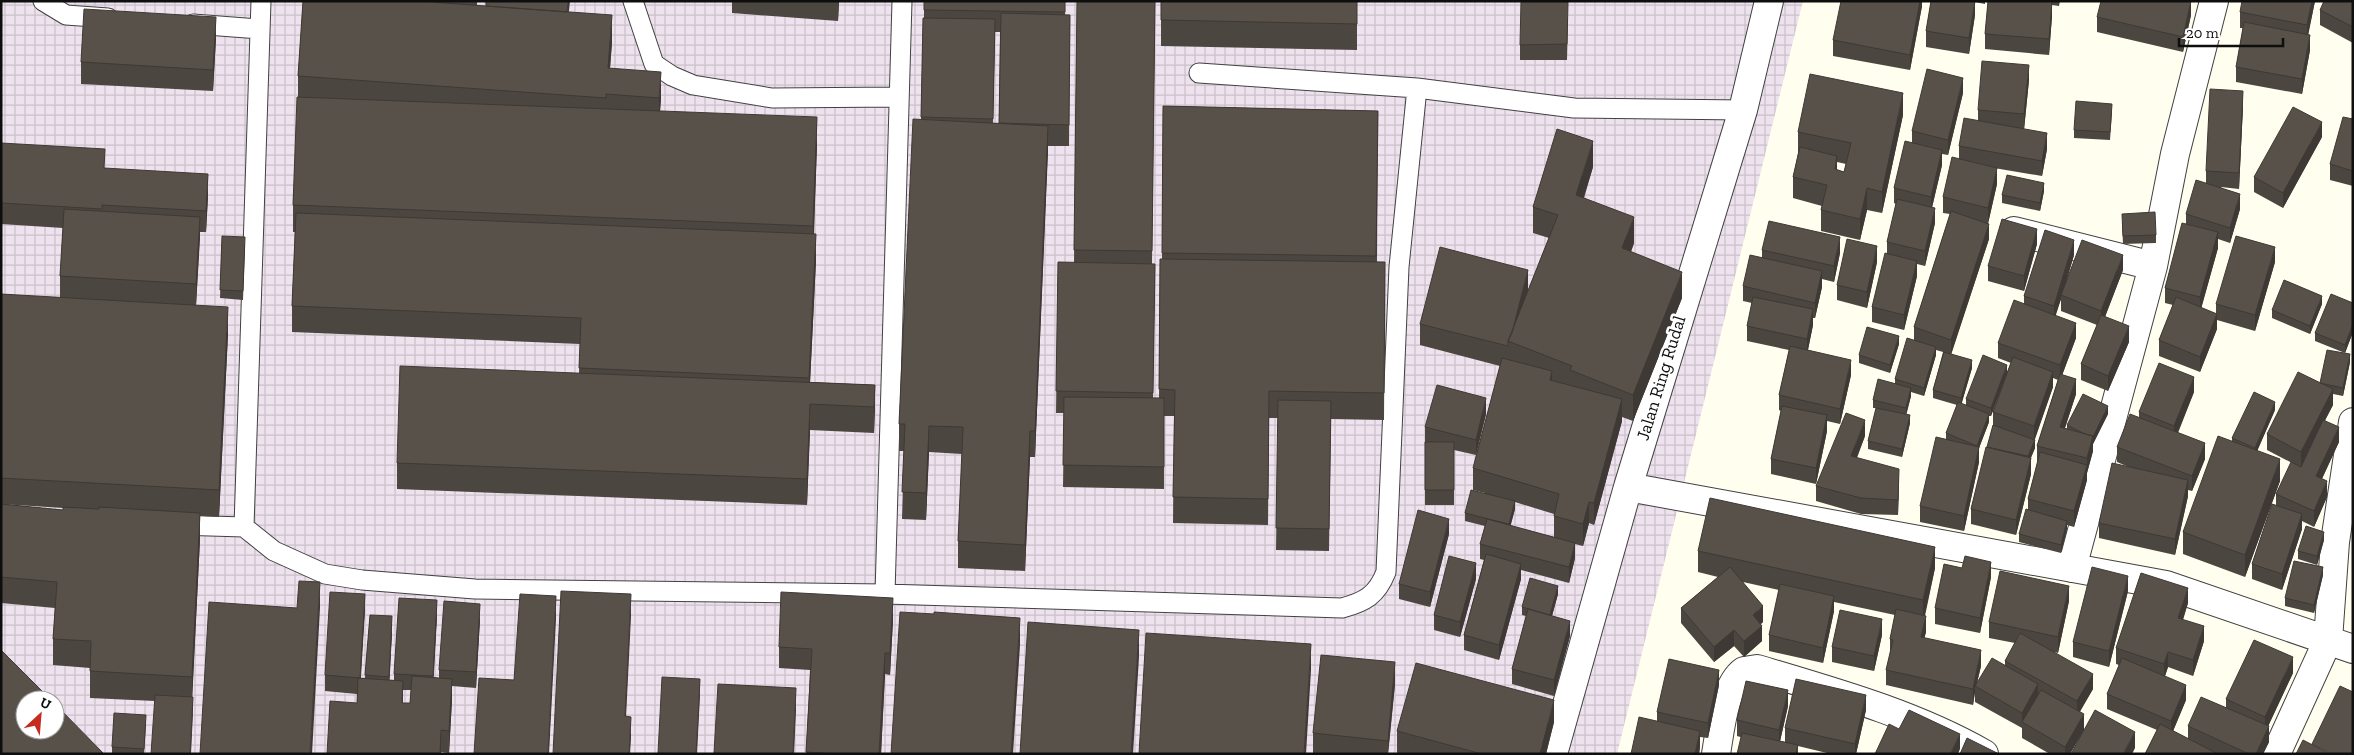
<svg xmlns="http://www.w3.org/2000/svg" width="2354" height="755" viewBox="0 0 2354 755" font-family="'Zilla Slab',serif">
<defs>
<pattern id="industrial-grid" width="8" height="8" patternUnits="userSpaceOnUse" patternTransform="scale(1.25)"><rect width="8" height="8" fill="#ede2ed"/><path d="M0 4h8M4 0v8" fill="none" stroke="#cac1ca"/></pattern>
</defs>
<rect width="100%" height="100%" fill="#fffeef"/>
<path fill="url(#industrial-grid)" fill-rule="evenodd" d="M1,1H1803L1617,754H1ZM25,700H55V730H25Z"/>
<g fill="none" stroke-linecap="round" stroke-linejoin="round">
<g stroke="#414141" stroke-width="21">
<path id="service" d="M43,1L66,15L108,18
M261,1L244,527L274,551L325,574L362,580L475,589L885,594L1342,608C1365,602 1377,595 1386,572L1399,267L1417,88L1574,108L1743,110
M633,1L654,64L672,76L693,85L772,98L898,97
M193,24L260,29
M1199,73L1417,88
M176,525L244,527
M885,594L902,1"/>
</g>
<g stroke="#414141" stroke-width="30">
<path id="minor" d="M2014,231L2153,266
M1628,487L2166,585L2353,649
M2072,568L2153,266L2175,154L2214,1
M1553,754L1628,487L1743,110L1769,1
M1716,754C1720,731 1724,685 1744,671L1757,669C1834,692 1914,714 1984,754
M2276,754L2328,640L2335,542L2353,422"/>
</g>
<use href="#service" stroke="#fff" stroke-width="19"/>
<use href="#minor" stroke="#fff" stroke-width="28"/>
</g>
<path fill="#4c4640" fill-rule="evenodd" d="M303,1H429V2L434,3V1H477V6L569,12L612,42L610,68L661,98L660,111L817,144L814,234L816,260L810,382L875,385L874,433L810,430L807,505L397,489V463L579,373L580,344L292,332V306L295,232H293V205L298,97V76Z
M732,1H839L838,21L732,13Z
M924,1H1065V15H1070L1069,146H1048L1035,457H1030L1025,571L958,568V541L962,454L929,452L926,520L902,519L904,451H899V424L921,120L923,18H924ZM995,32H1000L999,123H993Z
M1077,1H1155L1152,264H1155L1153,398H1159L1160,259H1162L1163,106L1378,111L1377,262H1385L1384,420L1331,419L1329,551L1276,550L1278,418H1269L1268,525L1173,523L1174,416H1164V489L1063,487L1064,413H1056L1058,262L1074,263Z
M1161,1H1357V50L1161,46Z
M1922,1V6L1910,70L1833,56V40Z
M1931,1H1985V4L1975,2V15L1969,54L1926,47V31Z
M1988,1H2060L2059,6L2052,5V16L2049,55L1985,49V34Z
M2191,1V15L2183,52L2097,32V17Z
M2315,1L2308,34L2310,50L2302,94L2236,82V67L2243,28H2240V12Z
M2353,1V43L2320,25V10Z
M1568,18L1567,60H1520V45Z
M216,38L213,91L81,84V62Z
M2029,80L2024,129L2047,149L2042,176L1994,168L1997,184L1988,223L1989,239L1951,354L1972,368L1961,404L1966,406V399L2007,372L2011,363L1998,358V343L2024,304V296L2074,255L2067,279L2123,270L2105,317L2129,342L2108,391L2081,380V364L2097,325L2061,311V299L2055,315L2076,338L2062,375L2076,394L2065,428L2067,429V425L2108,414L2093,444V451L2087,473V480L2074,527L2067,525V529L2061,553L2019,542V534L2028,510V499L2038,461H2037V446L2058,380L2053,378V387L2034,440L2035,448L2031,458V474L2016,535L1971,524V509L1993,425V412L2001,388L1991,416H1989V422L1979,448V462L1964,531L1920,522V506L1946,439V433L1957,405L1933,398V390L1943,352L1936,350V355L1924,396L1911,392V396L1906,414L1910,423L1902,457L1868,449V441L1876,408H1873V400L1895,383V379L1914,340V327L1950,214L1943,213V197L1959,159V146L1978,121V110Z
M1963,93L1948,155L1942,154V165L1932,207L1935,223L1925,266L1917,264V276L1904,330L1872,322V307L1887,254V242L1896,204L1894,203V188L1912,143V131Z
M2243,106L2239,189L2221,187L2240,209L2230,243L2218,239V248L2201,308L2216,314V304L2275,262L2255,331L2217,320V329L2200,372L2159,356V340L2173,305L2165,303V288L2186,223V214L2206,183V171Z
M2112,112L2110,140L2074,138V130Z
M1903,115L1882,213L1867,210L1860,240L1821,231V210L1822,206L1793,198V177L1798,153V132ZM1837,162L1846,164L1844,172L1837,170Z
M2353,119V186L2330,180V164Z
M2322,137L2283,208L2254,192V177Z
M1,143L105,168L208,196L206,232H200L196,305L228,334L219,517L200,516V539L192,697L193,712L155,701L90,698V668L53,665V639L55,608L1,603V504L63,510V508L1,504V294L60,298V276L63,228L1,224Z
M1593,167L1584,198L1634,243L1631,252L1682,298L1633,421L1622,417V421L1594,525L1589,523L1583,546L1575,544V558L1569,583L1521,570V579L1499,660L1464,650V635L1484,560L1480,559V544L1485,526L1465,521V513L1485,493L1473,490V468L1500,366L1420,345V324L1527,293L1549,238L1533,233V207ZM1515,502L1554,514V537L1510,526L1515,509Z
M2044,191L2040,211L2002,203V195Z
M2122,222L2156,235V243L2123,244Z
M222,236L245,245L243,300L220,298Z
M2037,244L2024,291L1988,281V266Z
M1762,250L1840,253L1834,282L1822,279V287L1815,318H1813V325L1808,350L1851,375L1840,424L1827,421V431L1816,484L1771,474V459L1781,411L1779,410V395L1789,350L1747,341V326L1752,303L1743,301V286L1762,257Z
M1877,262L1867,308L1837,300V285Z
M2353,303V332L2345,353L2315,341V333Z
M2322,304L2310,334L2272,318V310Z
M1899,344L1890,373L1859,363V355Z
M2350,362L2343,396L2333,394V405L2325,420L2339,442L2322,479L2327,497L2314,527L2302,521V529L2282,590L2252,579V564L2276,506V494L2294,464L2267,450V434L2320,383Z
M2194,392L2178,433L2205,459L2192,491L2188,490V496L2175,555L2099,538V523L2131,468L2117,462V447L2139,418V412Z
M2275,410L2257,451L2280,481L2245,577L2183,554V532L2232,441V438Z
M1486,414L1476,455L1454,450V505H1425V427Z
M1865,436L1857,458L1899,484L1898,515L1861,514L1816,501V486Z
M1449,534L1430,607L1399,599V584Z
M2324,540L2317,565L2298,559V551Z
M1698,551L1935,568L1925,616L1926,632L1924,638L1981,666L1977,683L2005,665V661L2015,643L1989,638V622L2069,601L2058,653L2054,652L2093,689L2079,712L2084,730L2070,754H2050L2022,738V727V728L1975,702V692L1973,705L1886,685V670L1890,655V639L1895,615L1834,602V611L1823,663L1769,651V635L1779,590L1743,582L1763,622L1761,624L1762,641L1744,657L1734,646L1714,662L1681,623V608L1718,577L1698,572Z
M2323,575L2314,613L2285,606V598Z
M1991,577L1980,633L1935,624V608Z
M1476,579L1460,637L1434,630V615Z
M2128,591L2109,667L2073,657V642Z
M1558,594L1552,616L1570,636L1554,696L1512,684V669L1526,616L1522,615V607Z
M2188,603L2183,620L2204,641L2193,676L2168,667L2165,676L2186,700L2173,731L2188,739V726L2226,708V699L2293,673L2268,726L2269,742L2263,754H2145L2157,730L2107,709V694L2119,665L2116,664V648Z
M365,609L360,678H365L370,615L392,632L389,680H394V674L437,616L433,677L439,678V670L480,619L476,688L452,686V700L449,753L441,752V754H327L357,703V694L325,691V675ZM403,690H411L410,703H403Z
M893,620L890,675L885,674L881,754H806L810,670L779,668V647Z
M1882,635L1874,671L1832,662V647Z
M1395,684L1388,754H1313V733Z
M1719,685L1708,738L1700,737V747L1699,754H1631L1657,721V712Z
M1788,706L1780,741L1785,742V728L1866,710L1856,754H1831L1798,746V754L1737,736V720Z
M1554,722L1546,754H1401L1397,753V731Z
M146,723L144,754H112V747Z"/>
<path fill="#3e3934" d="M568,1H570L567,28V12Z
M838,1H839L838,21Z
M1920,1H1922V6L1910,70V55Z
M1975,1V15L1969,54V38Z
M2052,1V16L2049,55V39Z
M2191,1V15L2183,52V37Z
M2312,1H2315L2307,41V25Z
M612,15V42L608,94V68Z
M216,17V38L213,91V70Z
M2310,35V50L2302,94V79Z
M2029,65V80L2024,130V114Z
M661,72V98L659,125V98Z
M1963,78V93L1948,155V140Z
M2243,91V106L2239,189V173Z
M1903,93V115L1882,213V192Z
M817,117V144L813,252V226Z
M2322,122V137L2283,208V193Z
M1048,126V152L1035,457V431Z
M2047,133V149L2042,176V161Z
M1593,141V167L1576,221V195Z
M1942,150V165L1931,212V197Z
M1837,156V178L1835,169Z
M1997,168V184L1988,224V208Z
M208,174V196L206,232V211Z
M2044,183V191L2040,211V203Z
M1867,188V210L1860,240V219Z
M2240,194V209L2230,243V228Z
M1935,208V223L1925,266V251Z
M200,217V238L196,306V284Z
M1634,217V243L1622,274V248Z
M1989,224V239L1951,355V340Z
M2037,229V244L2024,291V276Z
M2218,232V248L2200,313V297Z
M816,234V260L809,404V378Z
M1840,237V253L1834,282V266Z
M2074,240V255L2062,296L2061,295V299L2054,321V306Z
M1877,246V262L1867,308V292Z
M2275,247V262L2255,331V315Z
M2123,255V270L2101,327V311Z
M1917,261V276L1904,330V315Z
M1528,270V291L1509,341Z
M1822,271V287L1815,318V303Z
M1682,272V298L1633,421V395Z
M2322,296V304L2310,334V326Z
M228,307V334L219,517V490Z
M1813,309V325L1807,354V339Z
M2217,314V329L2200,372V357Z
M2076,323V338L2060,381V365Z
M2353,324V332L2345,353V345Z
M2129,326V342L2108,391V376Z
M1899,336V344L1890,373V365Z
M1936,347V355L1924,396V388Z
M2350,354V362L2343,396V388Z
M1851,360V375L1840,424V409Z
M1972,360V368L1961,406V398Z
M2007,365V373L1991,416V408Z
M1552,371V392L1550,380Z
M2053,372V387L2034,442V426Z
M2194,377V392L2174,441V426Z
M2076,379V394L2060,443V427Z
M875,385V411L874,433V407Z
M1911,388V396L1906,416V408Z
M2333,389V405L2301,467V452Z
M1486,398V414L1476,455V440Z
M1622,399V421L1594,525V503Z
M2275,402V410L2255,456V448Z
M810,404V430L807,505V479Z
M2108,406V414L2093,444V451L2087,473V458L2093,436Z
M1989,414V422L1979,448V462L1964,531V516L1977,446Z
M1827,415V431L1816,484V468Z
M1910,415V423L1902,457V449Z
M1865,420V436L1851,471V456Z
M929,426V452L926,520V493Z
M2339,427V442L2316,491V476Z
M1030,431V457L1025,571V545Z
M2035,440V448L2028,464V456Z
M2205,443V459L2192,491V476Z
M2031,458V474L2016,535V520Z
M2280,459V481L2245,577V555Z
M2087,465V480L2074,527V511Z
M1899,469V484L1898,515V500Z
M2188,480V496L2175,555V539Z
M2327,481V497L2314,527V511Z
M1515,501V509L1509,532V524Z
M1589,502V523L1583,546V524Z
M200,513V539L192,703V677Z
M2302,514V529L2282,590V574Z
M1449,519V534L1430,607V592Z
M2067,521V529L2061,553V545Z
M2324,532V540L2317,565V556Z
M1575,543V558L1569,583V567Z
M1935,547V568L1923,622V600Z
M1991,562V577L1980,633V618Z
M1476,563V579L1460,637V622Z
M1521,564V579L1499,660V645Z
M2323,567V575L2314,613V605Z
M2128,576V591L2109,667V651Z
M320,582V608L312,754H310Z
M1558,586V594L1550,623V615Z
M2069,586V601L2058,653V637Z
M2188,588V603L2178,634V618Z
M365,594V609L360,694V678Z
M631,594V616L625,738V716Z
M556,596V618L549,754H548Z
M1834,596V611L1823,663V648Z
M893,598V620L890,675V653Z
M437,600V616L433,691V676Z
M480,604V619L476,688V672Z
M1763,606V622L1753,630V615Z
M392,616V632L389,693V677Z
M1926,616V632L1921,652V637Z
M1020,618V645L1013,754H1011Z
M1882,619V635L1874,671V656Z
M1570,621V636L1554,696V680Z
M1762,626V641L1744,657V641Z
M2204,626V641L2193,676V660Z
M1139,630V657L1133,754H1131Z
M1734,630V646L1714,662V647Z
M1311,644V670L1306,754H1304Z
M1981,650V666L1976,687L1975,686V692L1973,705V689Z
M2168,652V667L2164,679V664Z
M885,653V674L881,754H879Z
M2293,657V673L2265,733V717Z
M1395,662V684L1388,754V741Z
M1719,670V685L1708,738V723Z
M2093,674V689L2077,717V701Z
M452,679V700L449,753V731Z
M700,679V695L697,754H696Z
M2038,684V699L2022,722V728V713Z
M2186,685V700L2171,736V721Z
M796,688V710L794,754H793Z
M1788,690V706L1779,746V730Z
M1866,695V710L1856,754H1855V744Z
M193,697V712L191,754H190Z
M1554,700V722L1546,754H1540Z
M2084,714V730L2070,754H2065V747Z
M631,717V738L630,754H629Z
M2269,726V742L2263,754H2256Z
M441,730V754H440Z
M1700,731V747L1699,754H1695Z
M2135,732V748L2132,754H2123Z
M1960,734V749L1958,754H1950Z"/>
<path fill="#58514a" stroke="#3e3934" d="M303,1H416L612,15L608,68L661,72L659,98L606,94V98L298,76Z
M486,1H568L567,12L486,6Z
M924,1H1065V12L924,10Z
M1077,1H1155L1152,251L1074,250Z
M1161,1H1357V24L1161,20Z
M1521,1H1550L1568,2L1567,44L1520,45Z
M1841,1H1920L1910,55L1833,40Z
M1931,1H1975L1969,38L1926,31Z
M1988,1H2052L2049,39L1985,34Z
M2101,1H2191L2183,37L2097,17Z
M2242,1H2312L2307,25L2240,12Z
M2324,1H2353V27L2320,10Z
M84,9L216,17L213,70L81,62Z
M1001,13L1070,15L1069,125L999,123Z
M923,18L995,19L993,119L921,117Z
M2244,22L2310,35L2302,79L2236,67Z
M1982,61L2029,65L2024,114L1978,110Z
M1927,69L1963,78L1948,140L1912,131Z
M1810,74L1903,93L1882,192L1867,188L1860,219L1821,210L1827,185L1793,177L1800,147L1837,156L1835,169L1844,172L1851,143L1798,132Z
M2210,89L2243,91L2239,173L2206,171Z
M297,97L817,117L813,226L293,205Z
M2076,101L2112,104L2110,132L2074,130Z
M1163,106L1378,111L1376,256L1162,253Z
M2293,107L2322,122L2283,193L2254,177Z
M2343,117L2353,119V171L2330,164Z
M1964,118L2047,133L2042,161L1959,146Z
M913,119L1048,126L1035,431H1030L1025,545L958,541L963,427L929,426L926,493L902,492L905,424H899Z
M1557,129L1593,141L1576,195L1634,217L1622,248L1682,272L1633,395L1570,370L1572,366L1508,341L1558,215L1533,207Z
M1905,141L1942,150L1931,197L1894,188Z
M1,143L105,149L104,168L208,174L206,211L102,205V209L1,203Z
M1952,157L1997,168L1988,208L1943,197Z
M2007,175L2044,183L2040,203L2002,195Z
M2196,180L2240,194L2230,228L2186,214Z
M1897,199L1935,208L1925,251L1887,242Z
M64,209L200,217L196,284L60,276Z
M1951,211L1989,224L1951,340L1914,327Z
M2155,212L2156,235L2123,236L2122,214Z
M296,213L816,234L809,378L579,368L581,318L292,306Z
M2002,219L2037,229L2024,276L1988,266Z
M1769,221L1840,237L1834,266L1762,250Z
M2182,223L2218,232L2200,297L2165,288Z
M2045,230L2074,240L2054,306L2024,296Z
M222,236L245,237L243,291L220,290Z
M2236,236L2275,247L2255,315L2216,304Z
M1847,239L1877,246L1867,292L1837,285Z
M2082,240L2123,255L2101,311L2061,295Z
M1440,247L1528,270L1512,333L1508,341V346L1420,324Z
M1885,253L1917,261L1904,315L1872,307Z
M1750,255L1822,271L1815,303L1743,286Z
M1160,259L1385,262L1384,393L1269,391L1268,499L1173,497L1175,390L1159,389Z
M1058,262L1155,264L1153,393L1056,391Z
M2284,280L2322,296L2310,326L2272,310Z
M1,294L228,307L219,490L1,478Z
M2331,294L2353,303V324L2345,345L2315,333Z
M1753,297L1813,309L1807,339L1747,326Z
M2176,297L2217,314L2200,357L2159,340Z
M2014,300L2076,323L2060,365L1998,343Z
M2101,315L2129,326L2108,376L2081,364Z
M1867,327L1899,336L1890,365L1859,355Z
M1907,338L1936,347L1924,388L1895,379Z
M1790,346L1851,360L1840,409L1779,395Z
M2327,350L2350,354L2343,388L2320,383Z
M1944,352L1972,360L1961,398L1933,390Z
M1983,355L2007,365L1991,408L1966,399Z
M2013,357L2053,372L2034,426L1993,412Z
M1502,358L1552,371L1550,380L1622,399L1594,503L1589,502L1583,524L1554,516L1559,494L1473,468Z
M2159,363L2194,377L2174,426L2139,412Z
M400,366L875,385L874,407L810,404L807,479L397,463Z
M2298,372L2333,389L2301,452L2267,434Z
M2060,374L2076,379L2060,427L2093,436L2087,458L2037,446Z
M1878,379L1911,388L1906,408L1873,400Z
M1437,385L1486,398L1476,440L1425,427Z
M2254,392L2275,402L2255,448L2232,438Z
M2083,394L2108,406L2093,437V436L2085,434L2067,425Z
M1064,397L1164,398V467L1063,465Z
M1278,400L1331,401L1329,529L1276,528Z
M1958,402L1989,414L1977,446L1946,433Z
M1782,406L1827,415L1816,468L1771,459Z
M1876,408L1910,415L1902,449L1868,441Z
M1846,413L1865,420L1851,456L1899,469L1898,500L1861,498L1816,486Z
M2130,414L2205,443L2192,476L2117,447Z
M2323,420L2339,427L2316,476L2327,481L2314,511L2276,494L2291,462L2301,467Z
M1993,425L2035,440L2028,456L1987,447Z
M2218,436L2280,459L2245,555L2183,532Z
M1936,437L1979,447L1964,516L1920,506Z
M1425,442H1454V490H1425Z
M1986,447L2031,458L2016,520L1971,509Z
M2040,452L2087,465L2074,511L2028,499Z
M2112,463L2188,480L2175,539L2099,523Z
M1471,490L1515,501L1509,524L1465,513Z
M1710,498L1935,547L1923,600L1698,551Z
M1,504L63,510V507L99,509V507L200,513L192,677L90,671L91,641L53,639L57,582L1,577Z
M2272,504L2302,514L2282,574L2252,564Z
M2026,509L2067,521L2061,545L2019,534Z
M1418,510L1449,519L1430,592L1399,584Z
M1487,519L1575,543L1569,567L1480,544Z
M2306,526L2324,532L2317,556L2298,551Z
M1486,554L1521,564L1499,645L1464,635Z
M1449,556L1476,563L1460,622L1434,615Z
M1965,556L1991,562L1980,618L1935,608L1944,564L1962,568Z
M2294,561L2323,567L2314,605L2285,598Z
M1730,567L1763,606L1753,615L1762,626L1744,641L1734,630L1714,647L1681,608Z
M2092,567L2128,576L2109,651L2073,642Z
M2000,571L2069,586L2058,637L1989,622Z
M2141,573L2188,588L2178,618L2204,626L2193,660L2168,652L2164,664L2116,648Z
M1530,578L1558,586L1550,615L1522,607Z
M299,581L320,582L310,754H200L209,602L297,608Z
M1780,584L1834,596L1823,648L1769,635Z
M561,591L631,594L625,716L631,717L629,754H553Z
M330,592L365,594L360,678L325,675Z
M781,592L893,598L890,653H885L879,754H843L806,752L812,649L779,647Z
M520,594L556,596L548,754H474L479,678L514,680Z
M399,598L437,600L433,676L394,674Z
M444,601L480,604L476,672L439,670Z
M1528,609L1570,621L1554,680L1512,669Z
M1896,609L1926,616L1921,637L1981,650L1973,689L1886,670L1893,640L1890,639Z
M1840,610L1882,619L1874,656L1832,647Z
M900,612L934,614V612L1020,618L1011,754H891Z
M370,615L392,616L389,677L365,675Z
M1028,622L1139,630L1131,754H1020Z
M1146,633L1311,644L1304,754H1139Z
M2020,633L2093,674L2077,701L2005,661Z
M2254,640L2293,657L2265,717L2226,699Z
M1,650L51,700H25V730H55V704L104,754H1Z
M1321,655L1395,662L1388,741L1313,733Z
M1992,658L2038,684L2022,713L1975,686Z
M2122,658L2186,685L2171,721L2107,694Z
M1669,659L1719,670L1708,723L1657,712Z
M1416,663L1554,700L1540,754H1482L1397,731Z
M412,676L452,679L449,731L441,730L440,754H327L330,701L357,703L358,678L403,681L402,703H410Z
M662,677L700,679L696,754L658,753Z
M1796,679L1866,695L1855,744L1785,728Z
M1746,681L1788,690L1779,730L1737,720Z
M718,684L796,688L793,754H739L714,753Z
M2340,686L2353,692V754H2332L2312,744Z
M2041,690L2084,714L2065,747L2022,722Z
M155,695L193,697L190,754H151Z
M2201,697L2269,726L2256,754H2249L2188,726Z
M1909,710L1960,734L1950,754H1875L1889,724L1899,729Z
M2095,710L2135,732L2123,754H2071Z
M114,713L146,715L144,749L112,747Z
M1639,717L1700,731L1695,754H1631Z
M2160,724L2218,754H2145Z
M1742,733L1798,745L1796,753L1798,754H1737Z
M1967,738L1999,754H1960Z
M2303,740L2330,754H2296Z"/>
<g text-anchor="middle" stroke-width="5" stroke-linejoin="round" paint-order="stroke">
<g font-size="18" fill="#0e0e0e" stroke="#fff">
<text transform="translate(1661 378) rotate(-73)" y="6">Jalan Ring Rudal</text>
</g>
</g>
<rect width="2354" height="755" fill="none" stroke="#0e0e0e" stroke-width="5"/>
<g transform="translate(40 715) rotate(26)"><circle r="24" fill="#ffffff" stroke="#9f9f9f"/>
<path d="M0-4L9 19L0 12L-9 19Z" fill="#c62b1e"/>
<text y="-8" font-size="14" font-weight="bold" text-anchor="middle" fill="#0e0e0e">U</text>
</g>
<path d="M2179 38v8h104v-8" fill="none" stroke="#0e0e0e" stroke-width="2.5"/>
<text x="2186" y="38" font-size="15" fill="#0e0e0e" stroke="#ffffff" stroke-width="4" paint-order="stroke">20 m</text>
</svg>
